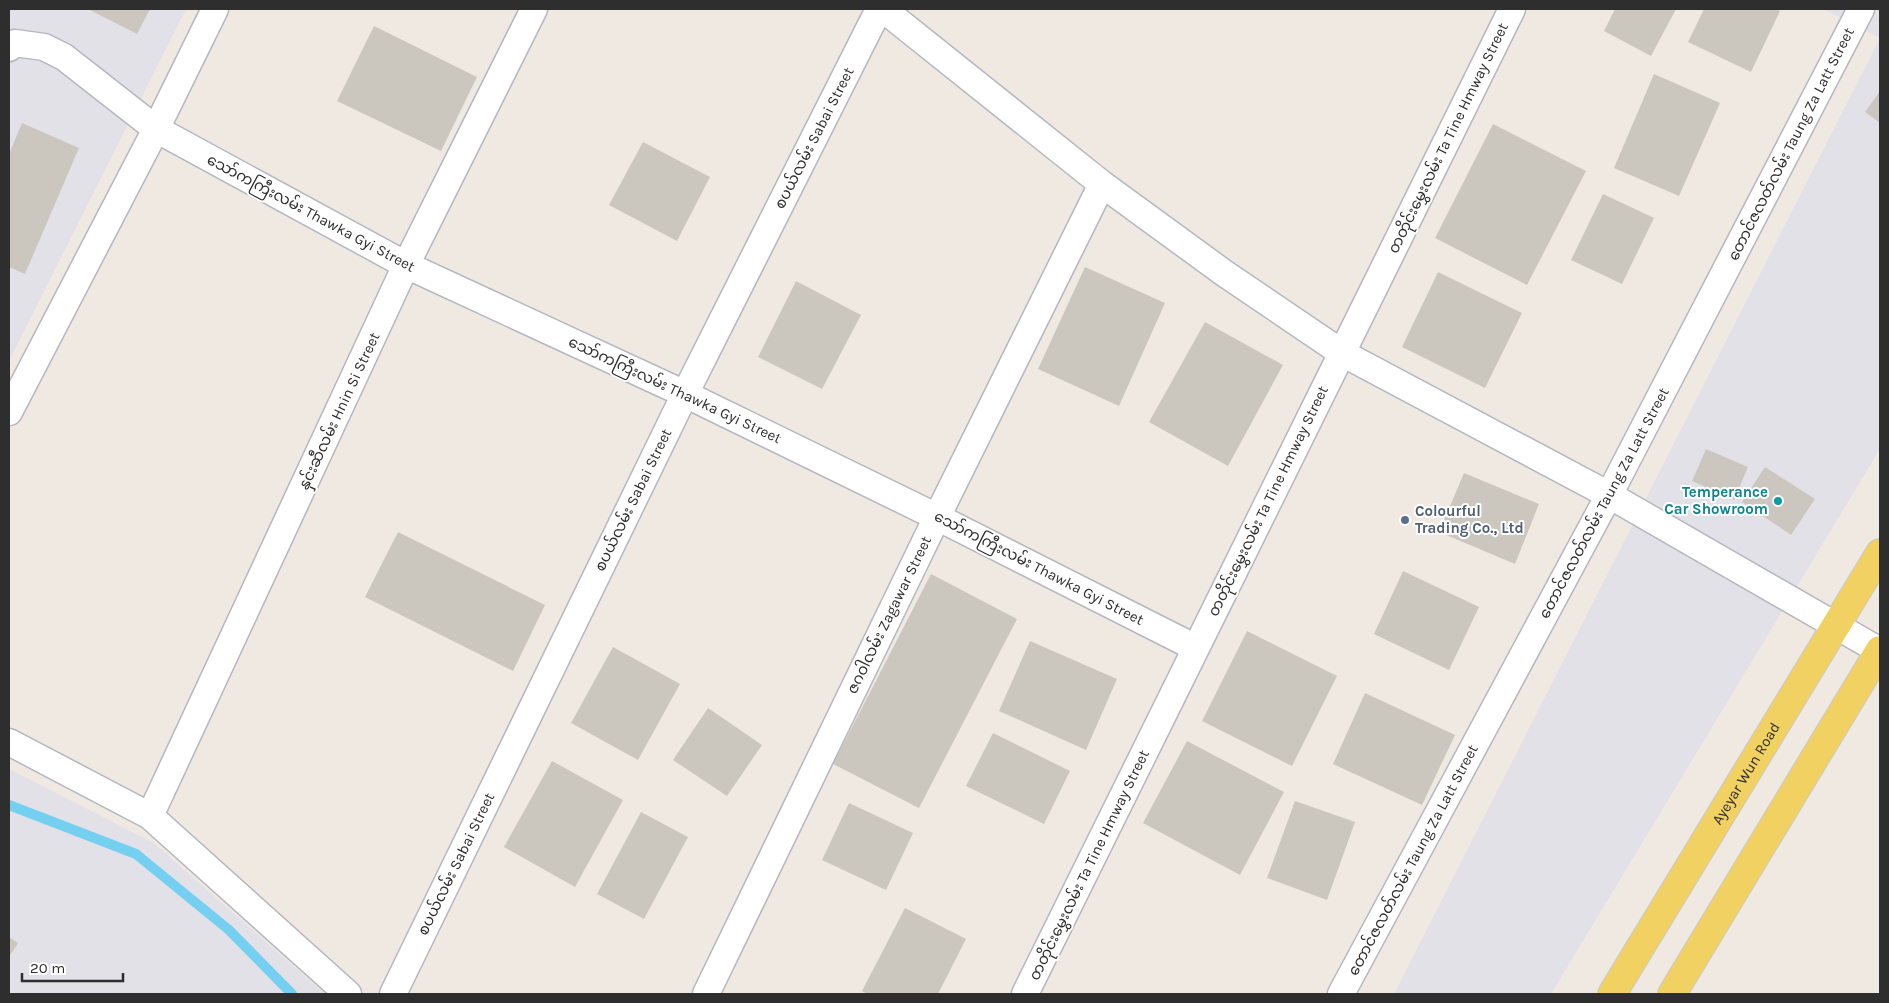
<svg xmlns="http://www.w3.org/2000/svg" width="1889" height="1003" viewBox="0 0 1889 1003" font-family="Karla,'Noto Sans Myanmar',sans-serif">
<rect width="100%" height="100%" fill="#efe9e1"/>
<path fill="#e3e1e8" d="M9,9H186L9,361Z
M1823,9H1880V449L1551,994H1394L1880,38Z
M9,769L154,843L325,994H9Z"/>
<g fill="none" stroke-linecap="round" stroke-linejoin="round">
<path stroke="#75cff0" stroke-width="10" d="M9,805L136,854L229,930L292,994"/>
</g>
<path fill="#cbc7bf" d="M88,9H150L137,34Z
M1615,9H1676L1651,56L1604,31Z
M1704,9H1776L1780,11L1751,72L1688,42Z
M374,26L477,77L441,151L337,101Z
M1654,74L1720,103L1679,196L1614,168Z
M1880,91V123L1865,112Z
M22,123L79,148L25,274L9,267V154Z
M1493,124L1586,171L1527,285L1435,238Z
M643,142L710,177L677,241L609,205Z
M1603,194L1654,218L1622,284L1571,260Z
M1085,267L1165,303L1119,406L1038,369Z
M1438,272L1522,313L1485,388L1402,347Z
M796,281L861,315L822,389L758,357Z
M1205,322L1283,365L1228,466L1149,422Z
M1706,449L1748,467L1734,500L1692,481Z
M1765,467L1815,499L1791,535L1742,502Z
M1464,473L1539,504L1515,564L1439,532Z
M398,532L545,605L513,671L365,597Z
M1403,571L1479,607L1449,670L1374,634Z
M931,574L1017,619L919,808L833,764Z
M1247,631L1337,676L1292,766L1202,721Z
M1030,641L1117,679L1086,750L999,711Z
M613,647L680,684L638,760L571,723Z
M1365,693L1455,735L1422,805L1333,764Z
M708,708L762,745L727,796L673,760Z
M993,733L1070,771L1044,824L966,786Z
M1187,741L1284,792L1240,875L1143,823Z
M552,761L623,800L575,887L504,847Z
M1295,801L1355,822L1327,900L1267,878Z
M849,803L913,833L886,890L822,860Z
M641,812L688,837L644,919L597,894Z
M905,908L966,939L938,994H867L862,991Z
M9,937L18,943L9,957Z"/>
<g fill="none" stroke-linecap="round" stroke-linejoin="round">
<g stroke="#b4b7c1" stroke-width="29">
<path id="minor" d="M883,9L1102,184L1224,273L1342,353L1609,495L1880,651
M9,48L15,43L44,47L64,57L156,129L406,265L685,394L937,517L1196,648
M9,412L156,129L215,9
M9,742L150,816L348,994
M150,816L406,265L534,9
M393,994L685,394L879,9
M706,994L937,517L1102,184
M1025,994L1512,9
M1341,994L1609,495L1861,9"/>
</g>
<g stroke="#c9c9c9" stroke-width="30">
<g id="primary">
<path id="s1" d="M1612,994L1880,553"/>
<path d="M1672,994L1880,650"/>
</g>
</g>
<use href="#minor" stroke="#fff" stroke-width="26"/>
<use href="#primary" stroke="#f2d163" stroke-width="28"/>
</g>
<circle fill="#0f9aa8" stroke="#fff" stroke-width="2" cx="1778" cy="501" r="5"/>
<circle fill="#5c6f8a" stroke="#fff" stroke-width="2" cx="1405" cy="520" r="5"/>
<g text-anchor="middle" stroke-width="4" stroke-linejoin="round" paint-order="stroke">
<g font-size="15" fill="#2e2e2e" stroke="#fff">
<text transform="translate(814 138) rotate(-63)" y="5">စပယ်လမ်း Sabai Street</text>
<text transform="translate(1448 138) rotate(-64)" y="5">တတိုင်းမွှေးလမ်း Ta Tine Hmway Street</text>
<text transform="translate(1791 144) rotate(-63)" y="5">တောင်ဇလတ်လမ်း Taung Za Latt Street</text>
<text transform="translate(311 213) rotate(28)" y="5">သော်ကကြီးလမ်း Thawka Gyi Street</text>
<text transform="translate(675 390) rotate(25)" y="5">သော်ကကြီးလမ်း Thawka Gyi Street</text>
<text transform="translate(339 411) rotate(-65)" y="5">နှင်းဆီလမ်း Hnin Si Street</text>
<text transform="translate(633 500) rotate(-64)" y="5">စပယ်လမ်း Sabai Street</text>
<text transform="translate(1268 501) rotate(-64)" y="5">တတိုင်းမွှေးလမ်း Ta Tine Hmway Street</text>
<text transform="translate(1604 503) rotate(-62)" y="5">တောင်ဇလတ်လမ်း Taung Za Latt Street</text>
<text transform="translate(1039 568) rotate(27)" y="5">သော်ကကြီးလမ်း Thawka Gyi Street</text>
<text transform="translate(889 615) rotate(-64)" y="5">ဇဂဝါလမ်း Zagawar Street</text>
<text dy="5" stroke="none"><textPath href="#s1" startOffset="258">Ayeyar Wun Road</textPath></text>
<text transform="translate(1413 860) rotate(-62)" y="5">တောင်ဇလတ်လမ်း Taung Za Latt Street</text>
<text transform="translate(456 864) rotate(-64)" y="5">စပယ်လမ်း Sabai Street</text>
<text transform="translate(1089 865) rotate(-64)" y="5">တတိုင်းမွှေးလမ်း Ta Tine Hmway Street</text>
</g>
<g font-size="15" font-weight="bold" fill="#0d838f" stroke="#fff" text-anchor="end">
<text x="1768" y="497">Temperance<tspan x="1768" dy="17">Car Showroom</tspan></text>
</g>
<g font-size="15" font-weight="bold" fill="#4e5e75" stroke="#fff" text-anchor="start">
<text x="1415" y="516">Colourful<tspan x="1415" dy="17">Trading Co., Ltd</tspan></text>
</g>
</g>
<rect width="1889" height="1003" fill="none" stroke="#2e2e2e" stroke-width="20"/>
<path d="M22 973v8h101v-8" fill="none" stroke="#2e2e2e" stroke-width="2.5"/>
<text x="30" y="973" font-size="15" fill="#2e2e2e" stroke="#ffffff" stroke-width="4" paint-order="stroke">20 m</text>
</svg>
